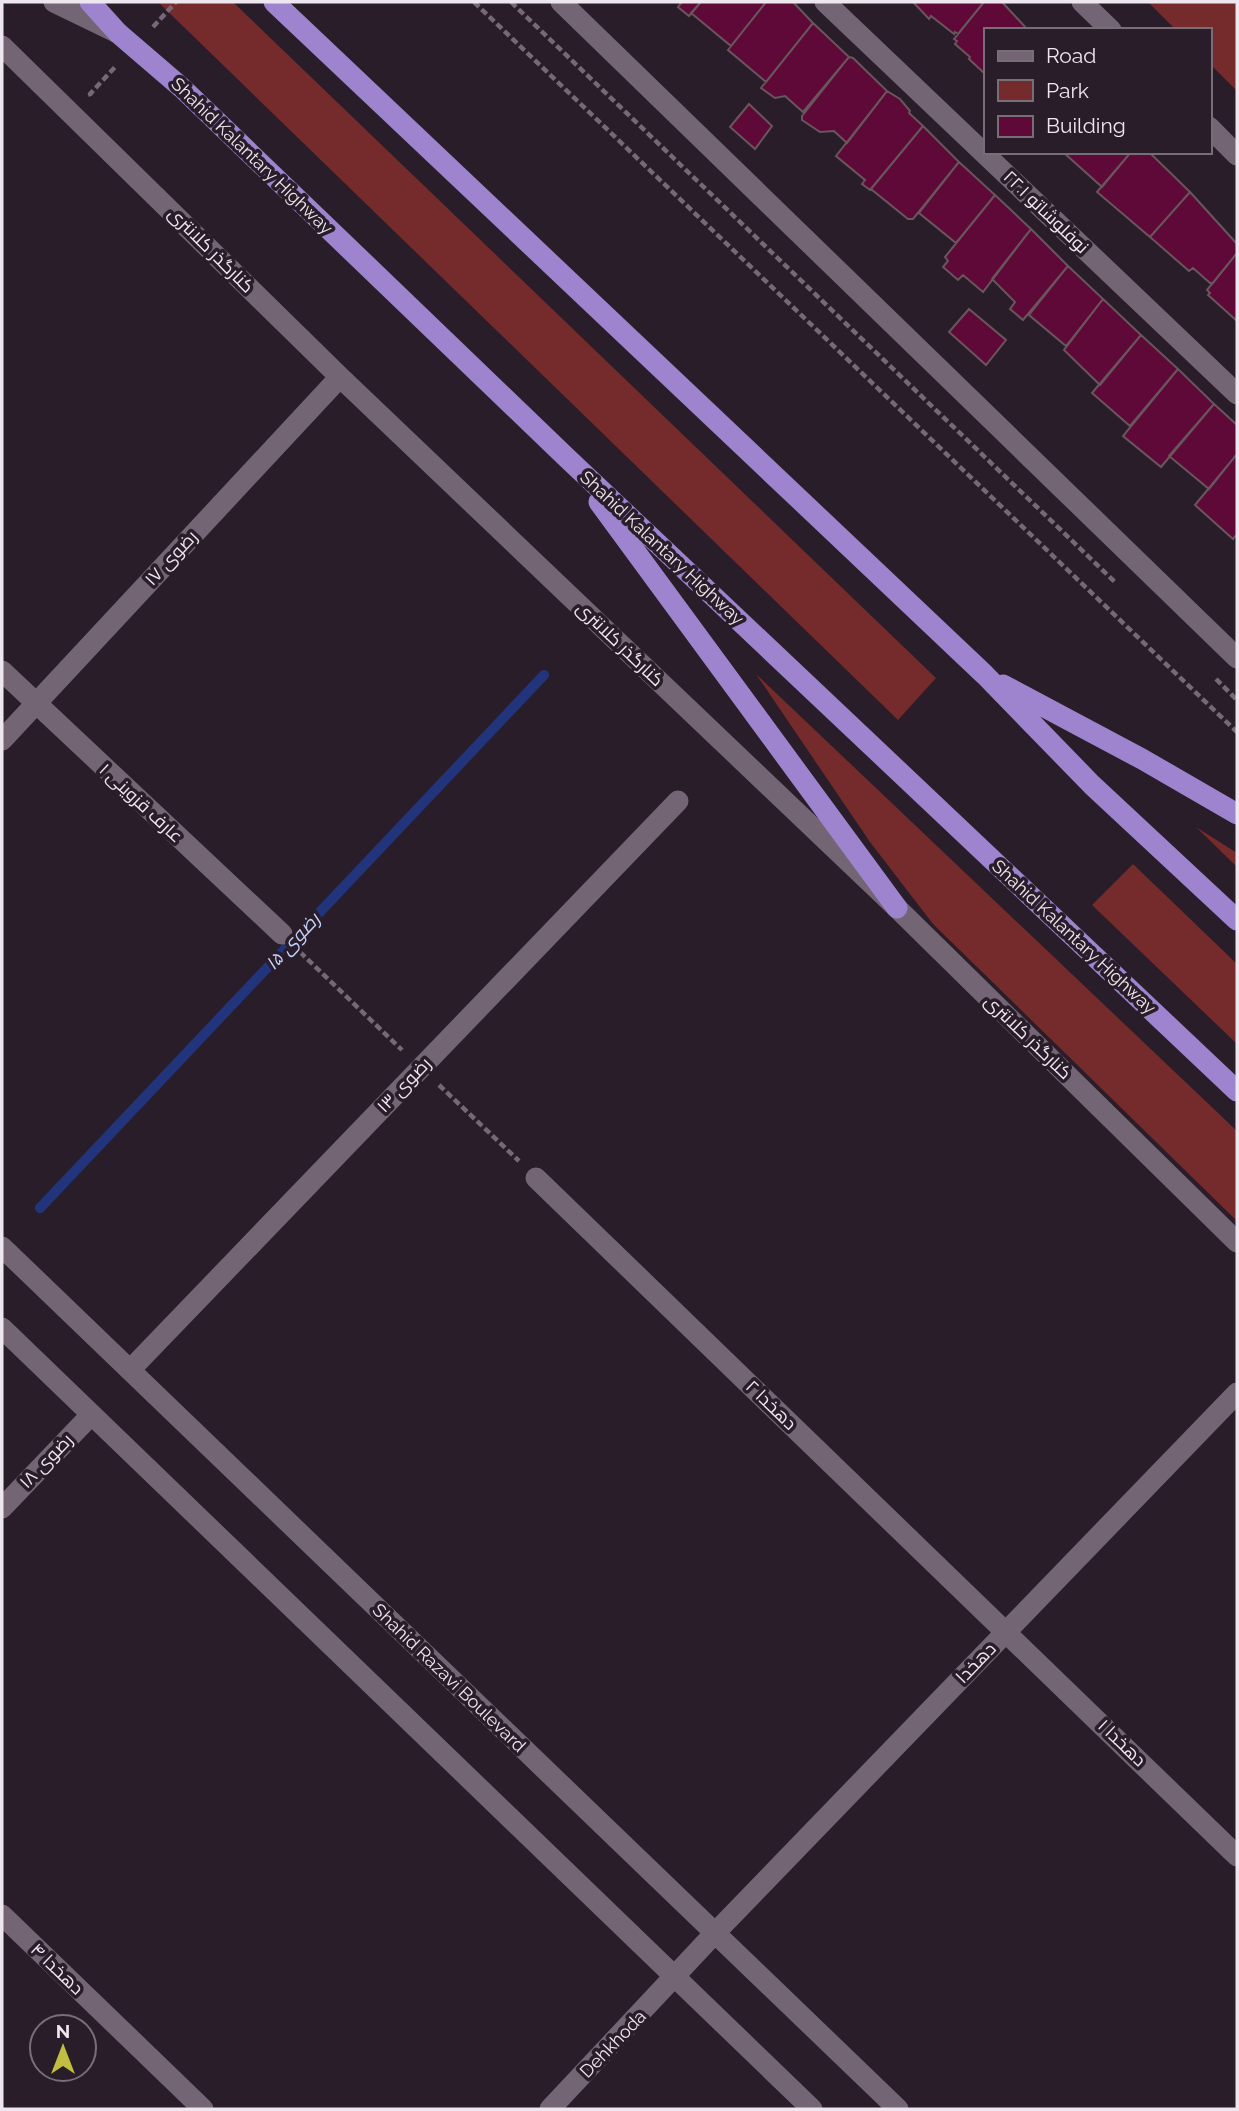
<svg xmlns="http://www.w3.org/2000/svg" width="1239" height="2111" viewBox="0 0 1239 2111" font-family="Raleway,Cairo,sans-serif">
<rect width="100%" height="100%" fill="#291d29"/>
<path fill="#752a2b" d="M158,2H233L936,678L898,720Z
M1148,2H1237V91L1209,63V30H1176Z
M756,674L1237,1131V1221L933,924L870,842Z
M1196,827L1237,853V867Z
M1133,864L1237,964V1044L1092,905Z"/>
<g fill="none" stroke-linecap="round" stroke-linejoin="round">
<path stroke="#22357c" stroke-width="10" d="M40,1208L544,675"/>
</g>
<path fill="#5f0938" stroke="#69565d" stroke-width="2" d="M679,2H701L689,16L678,7L681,3Z
M701,2H766L731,46L691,13Z
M766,2H793L813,23L766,82L728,50Z
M913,2H984L958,34L955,32L954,34L931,16L929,19Z
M984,2H1002L1028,30H985V74L969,59L970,57L955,44L957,41L954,39Z
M813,23L849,57L803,112L785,96L775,98L761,88Z
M849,57L853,58L887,91L847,143L834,131L820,132L802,120V116Z
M887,91L900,99L910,111L909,113L923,126L870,190L862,184L865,180L836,156Z
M749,104L772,126L755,149L730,127Z
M923,126L959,162L913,219H908L871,189Z
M1063,152H1131L1102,187Z
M1131,152H1149L1190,192L1150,237L1097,192Z
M959,162L995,195L956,243L919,213Z
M1190,192L1237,244V253L1213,283H1210L1193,268L1189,271L1150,237Z
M995,195L1031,229L983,292L963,275L958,280L943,267L948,261L945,257Z
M1031,229L1068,266L1023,320L1010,309L1015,302L992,279Z
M1237,253V321L1208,295L1210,293L1207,290Z
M1068,266L1103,299L1066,346L1029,315Z
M1103,299L1141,335L1100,385L1064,350Z
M969,309L1006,340L986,365L949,332Z
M1141,335L1178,369L1130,426L1092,393Z
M1178,369L1214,404L1161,467L1123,436Z
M1214,404L1237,425V454L1209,489L1169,456Z
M1237,454V534L1233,539L1195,505Z"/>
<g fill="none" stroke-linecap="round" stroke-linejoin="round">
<path stroke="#746974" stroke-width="4.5" stroke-dasharray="7 3.5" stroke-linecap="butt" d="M474,2L1237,732
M511,2L1116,583
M153,27L176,2
M91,96L90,94L116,66
M1216,679L1237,700
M300,952L402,1050
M439,1085L519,1161"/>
<path stroke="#736573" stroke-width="21" d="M561,2L1237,658
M825,2L1237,394
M1082,2L1111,30
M2,46L340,377L897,908L1237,1242
M1209,127L1237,155
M2,671L282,934
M2,740L340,377
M536,1178L1237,1856
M130,1370L678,801
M2,1508L91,1415
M2,1915L203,2109
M714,1934L1237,1393"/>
<path stroke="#736573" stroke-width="21" d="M54,2L118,33
M2,1247L898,2109
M2,1328L812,2109
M550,2109L714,1934"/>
<path stroke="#9e84cf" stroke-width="21" d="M90,2L118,33L182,88L567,458L1237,1091
M274,2L985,675L1092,785L1237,920
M599,502L897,908
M1003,685L1142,759L1237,814"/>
</g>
<g text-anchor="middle" stroke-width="7" stroke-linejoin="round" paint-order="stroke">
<g font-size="18" fill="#efe7ef" stroke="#291d29">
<text transform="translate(252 156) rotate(44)" y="6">Shahid Kalantary Highway</text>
<text transform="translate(1046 212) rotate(44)" y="6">نوفلوشاتو ۲۲.۱</text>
<text transform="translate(211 250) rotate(45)" y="6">کنارگذر کلانتری</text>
<text transform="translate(662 548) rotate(43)" y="6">Shahid Kalantary Highway</text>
<text transform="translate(171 558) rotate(-47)" y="6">رضوی ۱۷</text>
<text transform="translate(620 644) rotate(44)" y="6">کنارگذر کلانتری</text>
<text transform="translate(141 803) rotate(43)" y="6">عارف قزوینی ۱</text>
<text transform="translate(1074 937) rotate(43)" y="6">Shahid Kalantary Highway</text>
<text transform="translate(1028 1037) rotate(44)" y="6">کنارگذر کلانتری</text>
<text transform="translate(404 1085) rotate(-46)" y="6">رضوی ۱۳</text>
<text transform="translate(771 1405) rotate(44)" y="6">دهخدا ۲</text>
<text transform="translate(46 1461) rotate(-46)" y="6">رضوی ۱۸</text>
<text transform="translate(976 1663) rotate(-46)" y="6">دهخدا</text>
<text transform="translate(449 1678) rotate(44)" y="6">Shahid Razavi Boulevard</text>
<text transform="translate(1122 1743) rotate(44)" y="6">دهخدا ۱</text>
<text transform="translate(57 1969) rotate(44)" y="6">دهخدا ۴</text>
<text transform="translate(613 2044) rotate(-46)" y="6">Dehkhoda</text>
</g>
<g font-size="19" font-style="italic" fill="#c3d3fd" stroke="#291d29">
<text transform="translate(292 941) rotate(-47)" y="7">رضوی ۱۵</text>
</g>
</g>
<rect width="1239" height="2111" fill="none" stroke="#efe7ef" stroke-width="7"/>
<rect x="984" y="28" width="228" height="126" fill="#291d29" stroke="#786e78" stroke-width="2"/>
<rect x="998" y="51" width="35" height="10" fill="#736573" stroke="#786e78" stroke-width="2"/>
<text x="1046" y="63" font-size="21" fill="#efe7ef">Road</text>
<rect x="998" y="80" width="35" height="21" fill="#752a2b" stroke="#786e78" stroke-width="2"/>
<text x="1046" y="98" font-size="21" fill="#efe7ef">Park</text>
<rect x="998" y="116" width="35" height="21" fill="#5f0938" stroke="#786e78" stroke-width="2"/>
<text x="1046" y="133" font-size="21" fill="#efe7ef">Building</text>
<g transform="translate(63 2048)"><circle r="33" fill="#291d29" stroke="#786e78" stroke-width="2"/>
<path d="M0-5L12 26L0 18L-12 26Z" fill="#bfbe41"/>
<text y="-10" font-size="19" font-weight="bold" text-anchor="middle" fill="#efe7ef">N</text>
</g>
</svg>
